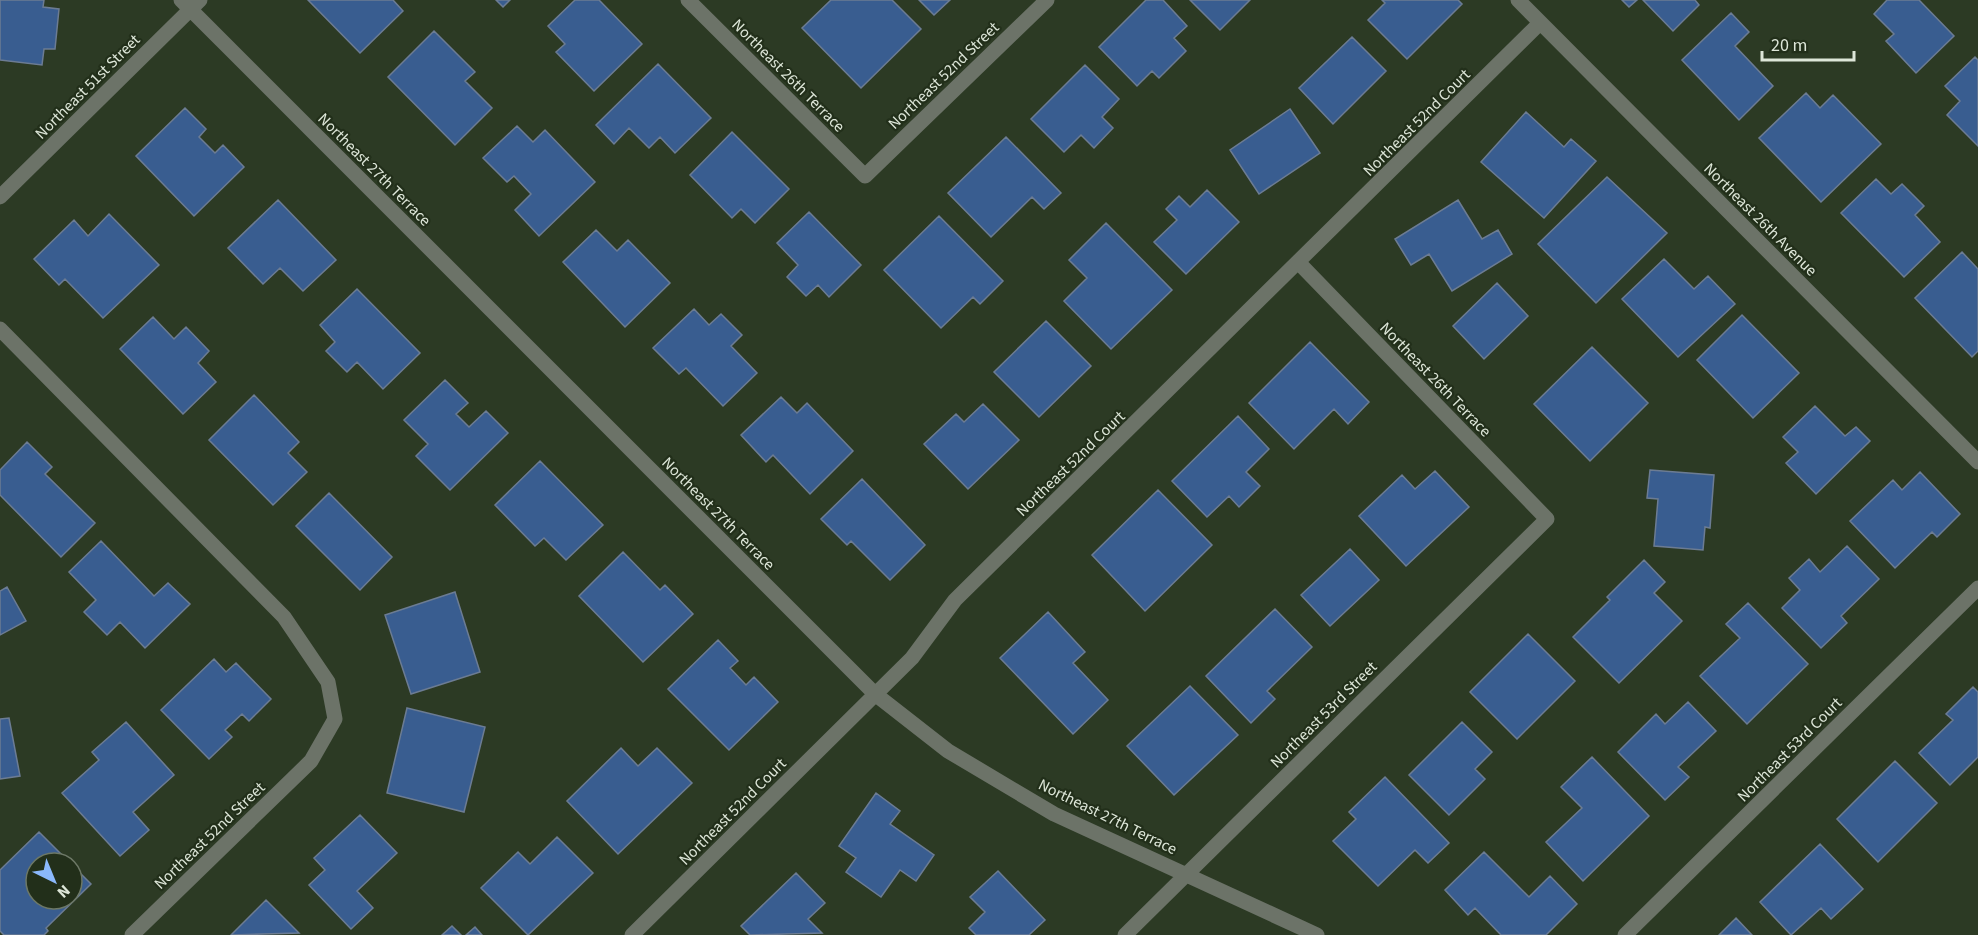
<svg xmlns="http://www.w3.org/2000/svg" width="1978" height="935" viewBox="0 0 1978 935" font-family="'Source Sans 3',sans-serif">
<rect width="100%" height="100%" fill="#2c3a24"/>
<path fill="#395d90" stroke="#6c7c93" stroke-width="1.5" d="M0,0H44L43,7L59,9L55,49H44L42,65L0,60Z
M308,0H393L403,11L360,53Z
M496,0H510L503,7Z
M575,0H599L642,44L594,91L556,52L565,44L548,26Z
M831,0H892L921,29L861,88L802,28Z
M919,0H950L934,15Z
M1146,0H1163L1187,26L1174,38L1186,51L1159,78L1152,71L1137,86L1099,47Z
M1190,0H1250L1220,30Z
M1382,0H1458L1462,4L1407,59L1368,20L1385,3Z
M1622,0H1637L1629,7Z
M1643,0H1695L1699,5L1673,31Z
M1887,0H1919L1954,36L1916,73L1886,41L1894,34L1874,14Z
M1731,13L1749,32L1735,46L1773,86L1739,120L1682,60Z
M434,31L475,72L465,81L492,108L455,145L388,77Z
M1352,37L1386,71L1333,124L1299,88Z
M1975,57L1978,60V146L1947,115L1960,101L1945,86Z
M658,64L711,118L675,153L660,137L649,148L629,128L614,144L596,125Z
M1085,65L1119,99L1102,117L1113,128L1094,148L1081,135L1064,152L1031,119Z
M1806,93L1820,108L1833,95L1881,144L1821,202L1759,138Z
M185,108L206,129L199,137L215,153L223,145L244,167L194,216L136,156Z
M1290,109L1320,153L1259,194L1230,150Z
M1526,112L1564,147L1571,139L1596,161L1544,218L1481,162Z
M517,126L533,142L545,130L595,182L539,236L515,210L531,194L514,176L507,182L483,158Z
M732,132L789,189L755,223L741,209L732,218L690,175Z
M1006,137L1061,193L1044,209L1032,197L991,237L948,193Z
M1607,177L1667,233L1596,303L1538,244Z
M1876,179L1891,194L1902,184L1924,206L1915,215L1940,242L1904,277L1841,213Z
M1207,190L1239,222L1186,274L1154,242L1177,220L1166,209L1179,196L1190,207Z
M278,200L336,260L303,291L280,268L263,284L228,248Z
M1458,200L1482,239L1498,230L1512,254L1452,291L1429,254L1411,265L1395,239Z
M809,212L861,265L829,297L818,285L806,296L787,277L798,265L777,243Z
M109,214L159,265L103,318L65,279L59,285L34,259L74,220L88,236Z
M939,216L1003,281L980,304L973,297L941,328L884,270Z
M1106,223L1172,290L1111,349L1064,301L1087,278L1069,260Z
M596,230L617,251L628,240L670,283L625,327L563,262Z
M1962,252L1978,269V351L1972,357L1915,298Z
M1664,259L1694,289L1708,276L1735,304L1678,357L1622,299Z
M1497,283L1528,316L1484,359L1453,326Z
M357,289L420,353L383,389L357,362L347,372L326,351L335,342L320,325Z
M694,309L709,325L721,314L742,335L731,346L757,373L723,406L686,368L679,374L653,348Z
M1742,315L1799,373L1753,418L1697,360Z
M153,317L174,339L186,327L209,351L198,363L216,382L183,414L120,349Z
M1046,321L1091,366L1039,417L994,372Z
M1310,342L1369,402L1348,424L1334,409L1294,449L1249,403Z
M1592,347L1648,403L1590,461L1534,404Z
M445,380L468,403L456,414L469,427L486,411L508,433L450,490L416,456L428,444L404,420Z
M254,395L299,442L288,453L307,472L273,505L209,440Z
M781,397L797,413L807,403L853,451L810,494L773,455L766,462L741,435Z
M983,404L1019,440L968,489L924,444L956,414L964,422Z
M1815,406L1845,436L1856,427L1870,441L1816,494L1786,463L1798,452L1783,437Z
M1238,416L1269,449L1246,472L1260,486L1239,507L1229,496L1207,517L1172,481Z
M27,442L52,467L45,474L95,523L61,557L0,495V470Z
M540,461L603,525L566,560L544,538L535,546L495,505Z
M1650,470L1714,475L1710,528L1705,527L1703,550L1654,546L1658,499L1647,498Z
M1435,471L1469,507L1406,566L1359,516L1402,475L1415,489Z
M1920,472L1960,514L1937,537L1932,532L1895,568L1850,521L1893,480L1902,490Z
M862,479L925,545L890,580L851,541L847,545L821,519Z
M1158,490L1212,545L1145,611L1092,555Z
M329,493L392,557L360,590L296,526Z
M101,541L154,596L168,583L190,604L145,648L120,622L107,635L84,612L96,600L69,572Z
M1847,546L1879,579L1841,616L1847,623L1821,648L1782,608L1800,590L1789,578L1809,559L1820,572Z
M1350,549L1379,580L1330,626L1301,595Z
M623,552L660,590L665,585L693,614L643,662L579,596Z
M1644,560L1665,582L1654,593L1682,621L1619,683L1573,637L1610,600L1607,597Z
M7,587L26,621L0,635V591Z
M455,592L480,672L411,694L385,615Z
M1748,603L1808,664L1747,724L1700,676L1740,638L1726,624Z
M1275,609L1312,647L1267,691L1275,699L1251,723L1206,676Z
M1048,612L1085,652L1073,663L1108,700L1073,734L1000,658Z
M1528,634L1575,681L1517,739L1470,692Z
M718,640L738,661L730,668L746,685L754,677L778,702L729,750L668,689Z
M214,659L226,672L236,663L271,699L249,721L242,714L225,730L232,737L209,759L161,710Z
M1190,686L1238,735L1174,795L1127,746Z
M1973,687L1978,692V757L1950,785L1919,753L1953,720L1946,714Z
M1688,702L1716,731L1678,767L1689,777L1665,800L1618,752L1656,714L1665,724Z
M407,708L485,727L464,812L387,793Z
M9,718L20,776L0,779V719Z
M126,722L174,775L133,812L149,830L120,856L62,793L99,760L92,752Z
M1462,722L1492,752L1475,769L1485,779L1449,815L1409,775Z
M621,748L638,766L657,748L692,783L618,854L567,801Z
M1592,757L1649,816L1583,881L1546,842L1582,808L1561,787Z
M1895,761L1937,803L1878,862L1837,819Z
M1385,777L1449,843L1428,863L1415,850L1378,886L1333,841L1356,819L1349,812Z
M876,793L900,811L890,824L934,855L916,881L900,870L881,897L846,872L856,858L839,846Z
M360,815L397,853L357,891L373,908L351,929L309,885L325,870L314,858Z
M39,832L70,863H36V899H72V865L91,884L46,928L48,931L44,935H4L0,931V870Z
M557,837L593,873L528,935L481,888L518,852L530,864Z
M1820,844L1863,889L1831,919L1821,908L1791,935L1760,902Z
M1484,852L1529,897L1550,876L1577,904L1546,935H1501L1475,908L1468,915L1445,890Z
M998,871L1045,920L1029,935H976L969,928L985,912L970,897Z
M796,873L825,903L808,919L822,933L750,935L741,926Z
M266,900L299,933L231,935Z
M1736,918L1752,935H1719Z
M452,926L461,935H442Z
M475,927L482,935H466Z"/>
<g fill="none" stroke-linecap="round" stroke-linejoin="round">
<path stroke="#6c7368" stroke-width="15" d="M181,0L875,694L948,751L1054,814L1317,935
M688,0L865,176L1047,0
M1518,0L1978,462
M0,197L200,0
M0,329L284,617L328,682L335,719L311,761L132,935
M632,935L912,658L955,600L1540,23
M1125,935L1547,519L1299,263
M1625,935L1978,588"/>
</g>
<g text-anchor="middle" stroke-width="4.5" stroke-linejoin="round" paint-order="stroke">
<g font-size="16" fill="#dde6d8" stroke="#222f1a">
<text transform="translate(789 75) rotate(45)" y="6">Northeast 26th Terrace</text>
<text transform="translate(943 75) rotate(-44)" y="6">Northeast 52nd Street</text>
<text transform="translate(87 86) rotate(-45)" y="6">Northeast 51st Street</text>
<text transform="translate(1416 122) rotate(-45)" y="6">Northeast 52nd Court</text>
<text transform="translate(375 169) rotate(45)" y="6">Northeast 27th Terrace</text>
<text transform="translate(1761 219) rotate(45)" y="6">Northeast 26th Avenue</text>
<text transform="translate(1436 379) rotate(46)" y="6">Northeast 26th Terrace</text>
<text transform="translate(1070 463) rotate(-44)" y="6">Northeast 52nd Court</text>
<text transform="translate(719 513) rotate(45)" y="6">Northeast 27th Terrace</text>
<text transform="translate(1323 714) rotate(-45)" y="6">Northeast 53rd Street</text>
<text transform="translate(1789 749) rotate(-45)" y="6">Northeast 53rd Court</text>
<text transform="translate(732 811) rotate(-45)" y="6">Northeast 52nd Court</text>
<text transform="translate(1108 816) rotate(26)" y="6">Northeast 27th Terrace</text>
<text transform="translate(209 835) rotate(-44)" y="6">Northeast 52nd Street</text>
</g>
</g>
<g transform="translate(54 881) rotate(137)"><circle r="28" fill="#222f1a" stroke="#6d7866" stroke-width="1.5"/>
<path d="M0-4.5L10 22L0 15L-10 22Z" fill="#8bb9fc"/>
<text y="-9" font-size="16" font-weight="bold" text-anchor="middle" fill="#dde6d8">N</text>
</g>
<path d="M1762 51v9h92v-9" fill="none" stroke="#dde6d8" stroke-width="3"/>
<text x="1771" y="51" font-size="18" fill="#dde6d8" stroke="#222f1a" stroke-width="4.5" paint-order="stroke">20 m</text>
</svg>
